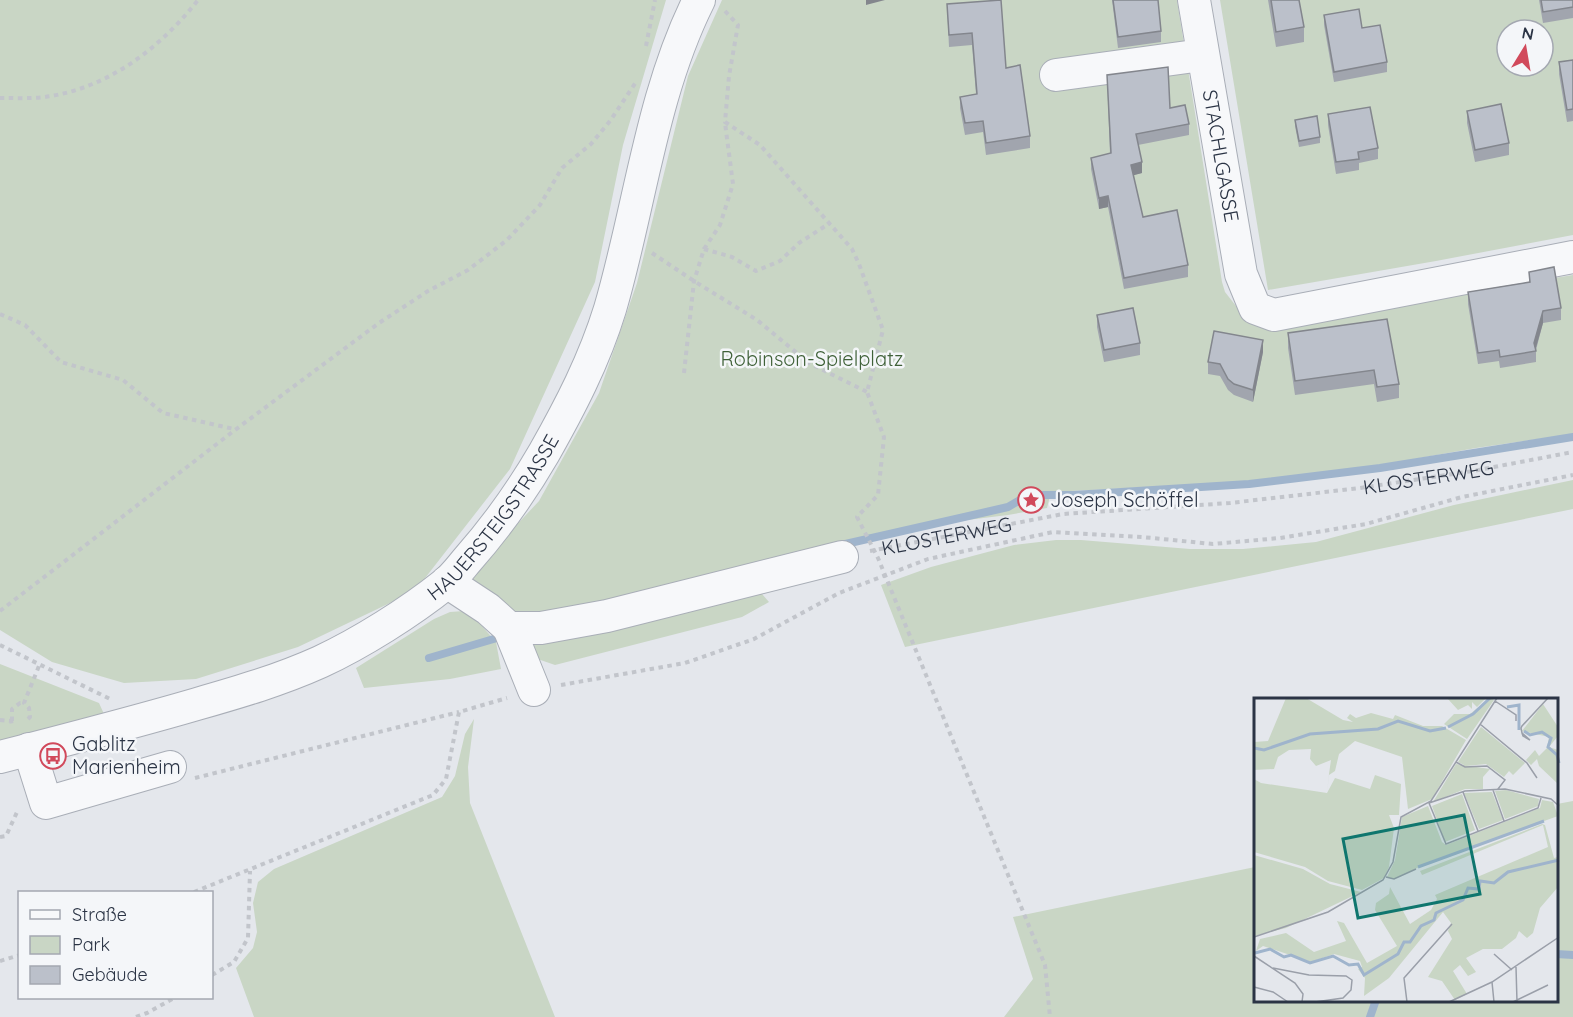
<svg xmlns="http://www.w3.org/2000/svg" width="1573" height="1017" viewBox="0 0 1573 1017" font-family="Quicksand,sans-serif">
<rect width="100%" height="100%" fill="#e4e7ec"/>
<path fill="#c9d6c5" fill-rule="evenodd" d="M0,0H666L623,145L595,282L510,469L415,591L298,647L196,679L124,683L52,662L0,630Z
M722,0H1177L1222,282L1225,292L1247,320L1282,328L1457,294L1573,275V434L1476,448L1380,465L1248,482L1051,492L1047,508L1008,515L959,521L804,556L610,609L515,615L465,580L539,501L599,393L637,283L688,76Z
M1220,0H1573V235L1436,261L1268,290ZM1507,30H1543V66H1507Z
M1573,480V509L905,647L881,585L931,567L1014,545L1056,540H1081L1190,549H1243L1316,542L1454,505Z
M756,587L769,602L742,617L555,665L529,656L527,639Z
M464,611L474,617L496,642L501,669L450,679L364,688L356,668L434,619L450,612Z
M0,664L99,703L104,714L0,748Z
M474,719L468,767L470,803L555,1017H254L236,968L253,948L257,932L253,903L258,882L274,869L442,797L455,776L465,734Z
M1573,801V1017H1004L1033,979L1013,917L1255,867V1000H1556L1557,804Z"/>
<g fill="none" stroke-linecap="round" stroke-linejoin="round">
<path stroke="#9fb4cc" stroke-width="8" d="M841,545L1008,507L1025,497L1040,495H1073L1249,484L1380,468L1573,437
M429,658L497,638
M1556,954L1573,955
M1370,1017L1376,1000"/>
<g stroke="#a9aeb7" stroke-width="34">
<g id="minor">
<path id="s2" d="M1194,0L1241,274L1255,308L1274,315L1573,257"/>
<path d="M1056,75L1202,55"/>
<path d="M447,582L488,609L509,628H541L607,616L842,557"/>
<path d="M509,628L534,690"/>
<path d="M29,749L46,803L170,767"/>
<path id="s3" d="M0,757C66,740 132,723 197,704C239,692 280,680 320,662C361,643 410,612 445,584C454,577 461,567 468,559C497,526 522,491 544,453C570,407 594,361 610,309C640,207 651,96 699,0"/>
</g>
</g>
<g stroke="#c2c5cb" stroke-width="4" stroke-dasharray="4.5 4.5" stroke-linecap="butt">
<path d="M725,11L738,25L729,76L725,122L760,145L852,249L859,264L883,330L867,392L884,437L878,495L857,517L878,558L1045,965L1050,1017"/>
<path d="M646,46L655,0"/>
<path d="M0,98C16,98 35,99 51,96C111,86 161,47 198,0"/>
<path d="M704,249L720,225L733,184L725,123"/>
<path d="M652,253L694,281L757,320L809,363L867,392"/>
<path d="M0,314L25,325L61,362L123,380L163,413L234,429"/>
<path d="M684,373L694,281L704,249L732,257L756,271L780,261L799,243L830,223"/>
<path id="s1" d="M870,551L1063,514L1230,503L1360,488L1473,471L1573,452"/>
<path d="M0,611L235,430L379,323L428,291L468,270L507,240L540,205L562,168L591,144L610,121L636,82"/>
<path d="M0,645L110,699"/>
<path d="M561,685L685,663L754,639L839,593L928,559L1053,532L1142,537L1213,544L1280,538L1366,524L1462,497L1573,475"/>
<path d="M28,719L30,717L29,708L24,703L39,666"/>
<path d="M0,720L11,721L12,725"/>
<path d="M12,721V709L20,703H24"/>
<path d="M195,778L459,712"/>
<path d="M0,837L6,836L18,810"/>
<path d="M194,892L433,795L446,779L459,712L507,698"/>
<path d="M0,961L20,955"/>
<path d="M212,975L234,962L248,938L250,871"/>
<path d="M136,1017L147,1013L174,998"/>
</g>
<use href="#minor" stroke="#f7f8fa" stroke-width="32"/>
</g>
<path fill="#a1a5ae" d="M1112,0H1158L1161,31V42L1118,48Z
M1268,0H1299L1304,27V42L1276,47Z
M1539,0H1573V18L1543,23Z
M947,4L1006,68L1030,136V148L986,155L983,132L965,135L960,108V97L976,94L972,45L949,47Z
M1324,15L1362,28L1387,62V72L1334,82L1324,25Z
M1573,60V121L1567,122L1559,74V62Z
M1107,75L1170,108L1189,124V135L1138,145L1142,173L1133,175L1143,217L1188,265V277L1124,289L1108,207L1099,209L1091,169V158L1110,154Z
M1467,111L1509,143V155L1475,162L1467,123Z
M1328,114L1378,148V159L1359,163V170L1336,174L1328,125Z
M1295,120L1320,137V143L1299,147L1295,126Z
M1529,272L1561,308V320L1543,323L1536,350V362L1500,368L1499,361L1478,364L1468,304V292L1529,282Z
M1097,315L1140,343V355L1104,362L1097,327Z
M1387,319L1399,384V398L1377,402L1374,384L1295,395L1288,348V333Z
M1263,352L1253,402L1234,395L1228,390L1220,376L1208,374V362Z"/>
<path fill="#83868d" d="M866,0H885L866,5Z
M1142,162V173L1131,176V165Z
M1108,196V207L1099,209V198Z
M1543,311V323L1535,351L1534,343Z
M1263,340V352L1253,402V390Z"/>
<path fill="#bbc0ca" stroke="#83868d" stroke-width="1.5" d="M1001,0L1006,68L1020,65L1030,136L986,143L983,121L965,123L960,97L977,94L972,33L949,35L947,4Z
M1113,0H1158L1161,31L1118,37Z
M1271,0H1299L1304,27L1276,32Z
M1541,0H1573V7L1543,12Z
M1359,9L1362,28L1380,25L1387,62L1334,72L1324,15Z
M1573,60V109L1567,110L1559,62Z
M1168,67L1170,108L1185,105L1189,124L1136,134L1142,162L1131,165L1143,217L1177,210L1188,265L1124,278L1108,196L1099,198L1091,158L1111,153L1107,75Z
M1501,104L1509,143L1475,150L1467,111Z
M1370,107L1378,148L1358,152L1359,159L1336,162L1328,114Z
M1317,116L1320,137L1299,141L1295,120Z
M1554,267L1561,308L1543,311L1534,343L1536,351L1500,357L1499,350L1478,353L1468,292L1530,282L1529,272Z
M1133,308L1140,343L1104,350L1097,315Z
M1387,319L1399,384L1377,387L1374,370L1295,381L1288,333Z
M1214,331L1263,340L1253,390L1234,384L1228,379L1220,364L1208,362Z"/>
<defs>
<g id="sight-ring" transform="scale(1.35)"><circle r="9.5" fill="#f4f6f9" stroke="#d1495b" stroke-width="1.5"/><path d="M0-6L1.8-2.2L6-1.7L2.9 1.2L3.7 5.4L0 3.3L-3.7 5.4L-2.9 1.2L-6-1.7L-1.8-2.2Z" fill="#d1495b"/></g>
<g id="bus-ring" transform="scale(1.35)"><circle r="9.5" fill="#f4f6f9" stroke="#d1495b" stroke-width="1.5"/><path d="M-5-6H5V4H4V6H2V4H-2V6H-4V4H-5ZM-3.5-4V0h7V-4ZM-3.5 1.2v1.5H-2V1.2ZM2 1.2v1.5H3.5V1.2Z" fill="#d1495b"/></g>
</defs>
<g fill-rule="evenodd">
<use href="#sight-ring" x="1031" y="500"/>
<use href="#bus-ring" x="53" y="756"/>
</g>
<g text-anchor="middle" stroke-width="5" stroke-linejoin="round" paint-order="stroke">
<g font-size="20" fill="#2b3445" stroke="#f4f6f9">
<text dy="7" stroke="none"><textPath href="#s2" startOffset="158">STACHLGASSE</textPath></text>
<text dy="7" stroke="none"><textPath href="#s1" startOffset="564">KLOSTERWEG</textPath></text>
<text dy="7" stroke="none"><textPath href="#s3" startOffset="564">HAUERSTEIGSTRASSE</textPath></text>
<text dy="7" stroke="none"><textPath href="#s1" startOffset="78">KLOSTERWEG</textPath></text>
</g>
<g font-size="20" fill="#3f6138" stroke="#f4f6f9">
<text x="812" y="366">Robinson-Spielplatz</text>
</g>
<g font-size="20" fill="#2b3445" stroke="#f4f6f9" text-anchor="start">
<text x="1050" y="507">Joseph Schöffel</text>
<text x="72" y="751">Gablitz<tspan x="72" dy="23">Marienheim</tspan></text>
</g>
</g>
<g transform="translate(1254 698)">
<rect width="304" height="304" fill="#e4e7ec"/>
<path d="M32,0H52L89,22L99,24L93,20L96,16L102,20L117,15L139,21L141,17L169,28H188L212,42L178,101L154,111L148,59L101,43L85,56L81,73L75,77L73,95L81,80L116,91L121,77L147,86L145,117H135L140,130L135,169L130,180L108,192L74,183L51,169L0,154V81L7,85L73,95L75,76L77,62L62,68L56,61L57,51L35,52L24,59L20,71L0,72V44L14,43ZM193,0H232L223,9L218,4V11L214,7L204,12ZM236,0L240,2L213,41L190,26L200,16H216ZM289,6L304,29V38L295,49L304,52V86L285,68L283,61L277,67L272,62L281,52L285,58L293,50L295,39L268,33ZM227,29L271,65L259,77L255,73L250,79L232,66L212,68L204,64ZM202,66L236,71L229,79V91H211L179,104ZM252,92L285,101L284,108L251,121L241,93ZM238,94L249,122L225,131L210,95ZM208,96L221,132L191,144L178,108ZM288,102L299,104L304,118L178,163L140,181L133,179L141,162L148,119L174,108L188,144L192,147L286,110ZM288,126L291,127L300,160L304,159V189L286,210L279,235L273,240L265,233L262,240L248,251H229L212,260L222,274L214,278L206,267L199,273L213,296L201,302L188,283L174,279L198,241L194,233L197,225L189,214L135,280L110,298L111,280L104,271L108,269L106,263L80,256L57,264L9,248L2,253L6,241L32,235L60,254L92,243L83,223L90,225L113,265L143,248L121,212L122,205L135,196L136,189L156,226L177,212L183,201L181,197L294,149L289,127L168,177L166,173ZM0,157L49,171L76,186L107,194L32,230L0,238Z" fill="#c9d6c5"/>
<path fill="none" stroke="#9fb4cc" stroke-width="3" d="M253,9L265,7V32M194,29L219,16L236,0M270,33L276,37L288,34L297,40L294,49L303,57L305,65M0,50L10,52L56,36L124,31L144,23L176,33L192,30M164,169L290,123M1,255L16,251L30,259L37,257L56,265L79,258L95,267L104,266L110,277L144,256L150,244H156L167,228L180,222L182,215L209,202L214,190L225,191L226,183L240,185L254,174L305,162"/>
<path fill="none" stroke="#9a9fa9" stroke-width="1.5" d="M241,3L262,17V23M226,26L273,65L283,80M268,35L276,42L269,38L268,35L267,30L268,28L294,0M202,64L211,69L233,68L251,82L244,91M239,92L250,123M209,94L224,133M287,100L284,110L192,146L175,105L211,93L251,91L297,101L305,108M132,179L140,181L162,171M0,239L74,214L129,182L139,164L147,119L177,103L243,0M240,256L258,272M0,258L41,285L49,296L48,304M262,269L263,304M19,270L55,277L92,278L98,282L97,292L89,300L61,304M238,284L240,304M0,289L19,294L34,304M153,304L150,280L198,226M195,304L238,284L305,239M259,304L294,287"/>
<path fill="#0f766e" fill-opacity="0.15" stroke="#0f766e" stroke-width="3" d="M210,117L226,196L104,220L89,141Z"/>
<rect width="304" height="304" fill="none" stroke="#2b3445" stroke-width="3"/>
</g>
<rect x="18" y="891" width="195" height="108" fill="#f4f6f9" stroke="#a4a8b1" stroke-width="1.5"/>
<rect x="30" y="910" width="30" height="9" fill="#f7f8fa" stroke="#a4a8b1" stroke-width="1.5"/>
<text x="72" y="921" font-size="18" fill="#2b3445">Straße</text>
<rect x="30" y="936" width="30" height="18" fill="#c9d6c5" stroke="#a4a8b1" stroke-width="1.5"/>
<text x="72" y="951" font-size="18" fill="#2b3445">Park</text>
<rect x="30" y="966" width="30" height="18" fill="#bbc0ca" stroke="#a4a8b1" stroke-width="1.5"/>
<text x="72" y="981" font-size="18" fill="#2b3445">Gebäude</text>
<g transform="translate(1525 48) rotate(11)"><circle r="28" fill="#f4f6f9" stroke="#a4a8b1" stroke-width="1.5"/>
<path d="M0-4.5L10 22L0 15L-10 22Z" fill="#d1495b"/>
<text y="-9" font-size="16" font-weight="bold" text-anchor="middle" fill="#2b3445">N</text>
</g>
</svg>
